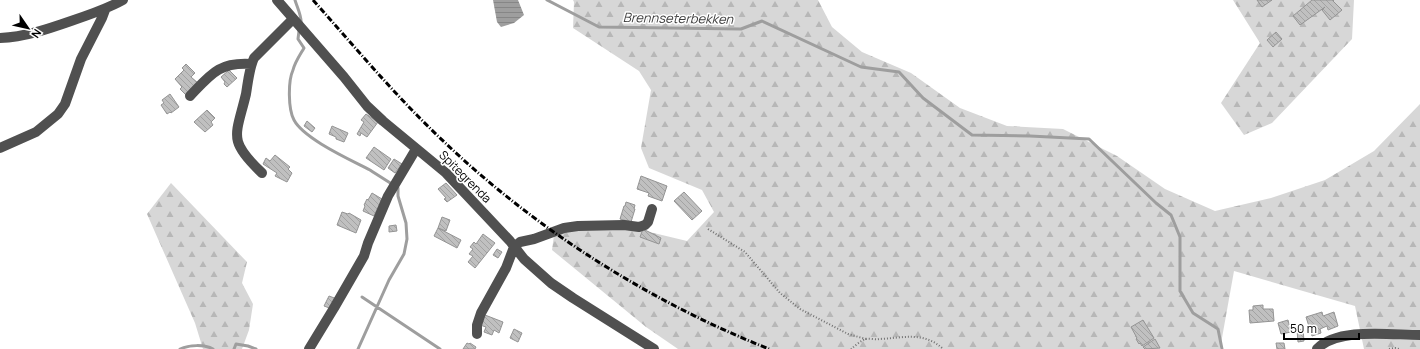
<svg xmlns="http://www.w3.org/2000/svg" width="1420" height="349" viewBox="0 0 1420 349" font-family="Manrope,sans-serif">
<defs>
<pattern id="forest-firs" width="22" height="20" patternUnits="userSpaceOnUse"><rect width="22" height="20" fill="#d7d7d7"/><path d="M5 1l3.5 6h-7zM16 11l3.5 6h-7z" fill="#b7b7b7"/></pattern>
<pattern id="water-rules" width="6" height="5" patternUnits="userSpaceOnUse"><rect width="6" height="5" fill="#9e9e9e"/><path d="M0 2.5h6" fill="none" stroke="#868686"/></pattern>
<pattern id="building-back-hatch" width="6" height="6" patternUnits="userSpaceOnUse"><rect width="6" height="6" fill="#c0c0c0"/><path d="M-1 5l2 2M0 0l6 6M5-1l2 2" fill="none" stroke="#a3a3a3"/></pattern>
</defs>
<rect width="100%" height="100%" fill="#fff"/>
<path fill="url(#forest-firs)" d="M573,0H818L832,27L862,52L911,73L960,108L1007,126L1063,129L1117,156L1165,189L1215,211L1271,198L1325,180L1374,151L1420,104V349H1364L1355,306L1234,271L1220,349H678L646,327L552,250L555,228L637,229L687,241L714,212L702,190L649,168L641,148L651,90L639,71L573,28L574,2Z
M1233,0H1354L1352,39L1272,123L1244,135L1221,103L1260,43Z
M171,183L247,262L242,283L253,304L249,330L242,349H203L195,323L147,214Z"/>
<path fill="url(#water-rules)" d="M493,0H518L524,15L514,23L501,27L497,22Z"/>
<g fill="none" stroke-linecap="round" stroke-linejoin="round">
<path stroke="#9e9e9e" stroke-width="3" d="M295,0C297,7 302,17 301,23
M547,0L599,27L741,29L762,21L861,67L899,72L923,98L972,135L1030,136L1089,139L1156,203L1171,215L1180,237V291L1193,313L1218,329L1222,349
M299,31L298,39L304,48C300,55 295,62 293,70C288,81 288,109 294,120C304,139 351,160 370,170C379,176 389,182 398,188V196L406,223L407,239L404,254L389,280L358,349
M362,297L440,349
M180,349C189,345 204,344 213,349
M234,349L236,344L248,346L256,349"/>
</g>
<path fill="url(#building-back-hatch)" stroke="#949494" d="M1257,0H1272L1262,7Z
M1312,0H1334L1333,1L1342,10L1330,20L1322,10L1325,7L1300,25L1293,16Z
M1276,32L1282,39L1273,47L1267,40Z
M186,64L195,73L191,77L198,83L186,95L180,89L182,87L175,79L184,70L182,68Z
M229,70L237,78L227,87L224,84L225,82L221,77Z
M170,94L179,107L171,113L170,112L167,114L161,105L164,103L162,100Z
M207,110L215,118L211,122L213,125L205,132L194,122Z
M366,114L378,122L367,137L361,133L360,136L357,134L364,122L361,120Z
M307,121L315,128L312,132L304,126Z
M332,126L348,133L344,142L336,139V137L329,134Z
M374,147L391,159L384,170L366,158Z
M275,155L290,167L288,169L292,173L287,182L275,176L277,173L263,164L266,158L270,161Z
M394,159L402,164L395,173L388,168Z
M641,176L667,186L662,201L648,196L649,193L637,189Z
M446,183L457,195L447,202L444,199L446,198L438,189Z
M684,192L702,211L692,220L674,201Z
M372,193L382,199L374,216L363,211L365,206L364,205L367,199L368,200Z
M626,202L635,205L634,209H635L631,222L620,219L624,206H625Z
M342,212L348,214L349,213L361,220L356,233L337,225Z
M442,217L450,220L446,231L438,228Z
M396,225L397,231L389,232V226Z
M438,228L461,240L457,248L434,236Z
M643,229L661,238L659,244L640,237Z
M483,234L495,243L475,268L468,262L473,256L469,254L473,249L470,247L474,242L476,244Z
M497,249L502,252L498,258L493,255Z
M329,296L337,299L332,309L324,306Z
M1263,305V309H1273L1274,321L1250,323L1249,310H1253V306Z
M1322,312L1323,316L1334,312L1338,326L1328,330L1327,326L1320,329L1321,333L1312,336L1306,317Z
M485,315L503,322L499,333L494,330L492,335L484,332L486,327L480,325Z
M1143,320L1154,338L1142,346L1140,343L1139,344L1136,339L1137,338L1131,327Z
M1288,320L1291,332L1281,334L1278,323Z
M514,329L522,333L518,342L510,338Z
M1303,329L1304,341L1298,342L1297,330Z
M1155,339L1160,348L1145,349L1143,347Z
M467,343L469,344L470,343L476,347L475,349H463Z
M1276,343H1284L1285,349H1277Z"/>
<g fill="none" stroke-linecap="round" stroke-linejoin="round">
<path stroke="#727272" stroke-width="2" stroke-dasharray="1 2" stroke-linecap="butt" d="M708,229L745,252L780,293L800,309L848,334L866,339
M851,349C855,346 861,340 866,339C870,338 875,340 879,339C903,338 924,331 943,349
M1389,349L1395,348L1399,349"/>
<path stroke="#505050" stroke-width="10" d="M277,0L344,77L367,106L383,121L446,173L510,241L524,259L551,283L573,298L654,349
M0,38C25,37 48,29 71,21C89,15 107,9 123,0
M190,96C211,74 219,62 251,64
M0,148L36,132L58,114L65,104L81,59L102,18L105,10
M262,173C227,140 236,136 246,94C248,82 249,69 254,58L293,19
M477,334V325L481,313L506,268L514,247L520,242L534,239L564,228L578,226L624,225L639,227L645,225L648,222L652,209
M309,349L334,308L364,256L368,243L388,196L416,149
M1317,349C1338,327 1391,335 1420,335"/>
<path stroke="#000" stroke-width="3" stroke-dasharray="6 2 1 2" stroke-linecap="butt" d="M313,0C354,46 393,93 438,136C532,227 646,300 769,349"/>
</g>
<g text-anchor="middle" stroke-width="3" stroke-linejoin="round" paint-order="stroke">
<g font-size="12" fill="#000" stroke="#fff">
<text transform="translate(465 177) rotate(45)" y="4">Spitegrenda</text>
</g>
<g font-size="13" font-style="italic" fill="#3f3f3f" stroke="#fff">
<text transform="translate(678 18) rotate(1)" y="5">Brennseterbekken</text>
</g>
</g>
<g transform="translate(28 28) rotate(124)" stroke="#ffffff" stroke-width="3" paint-order="stroke">
<path d="M0-3L7 15L0 10L-7 15Z" fill="#000000"/>
<text y="-6" font-size="11" font-weight="bold" text-anchor="middle" fill="#000000">N</text>
</g>
<path d="M1284 333v6h75v-6" fill="none" stroke="#000000" stroke-width="2"/>
<text x="1290" y="333" font-size="12" fill="#000000" stroke="#ffffff" stroke-width="3" paint-order="stroke">50 m</text>
</svg>
